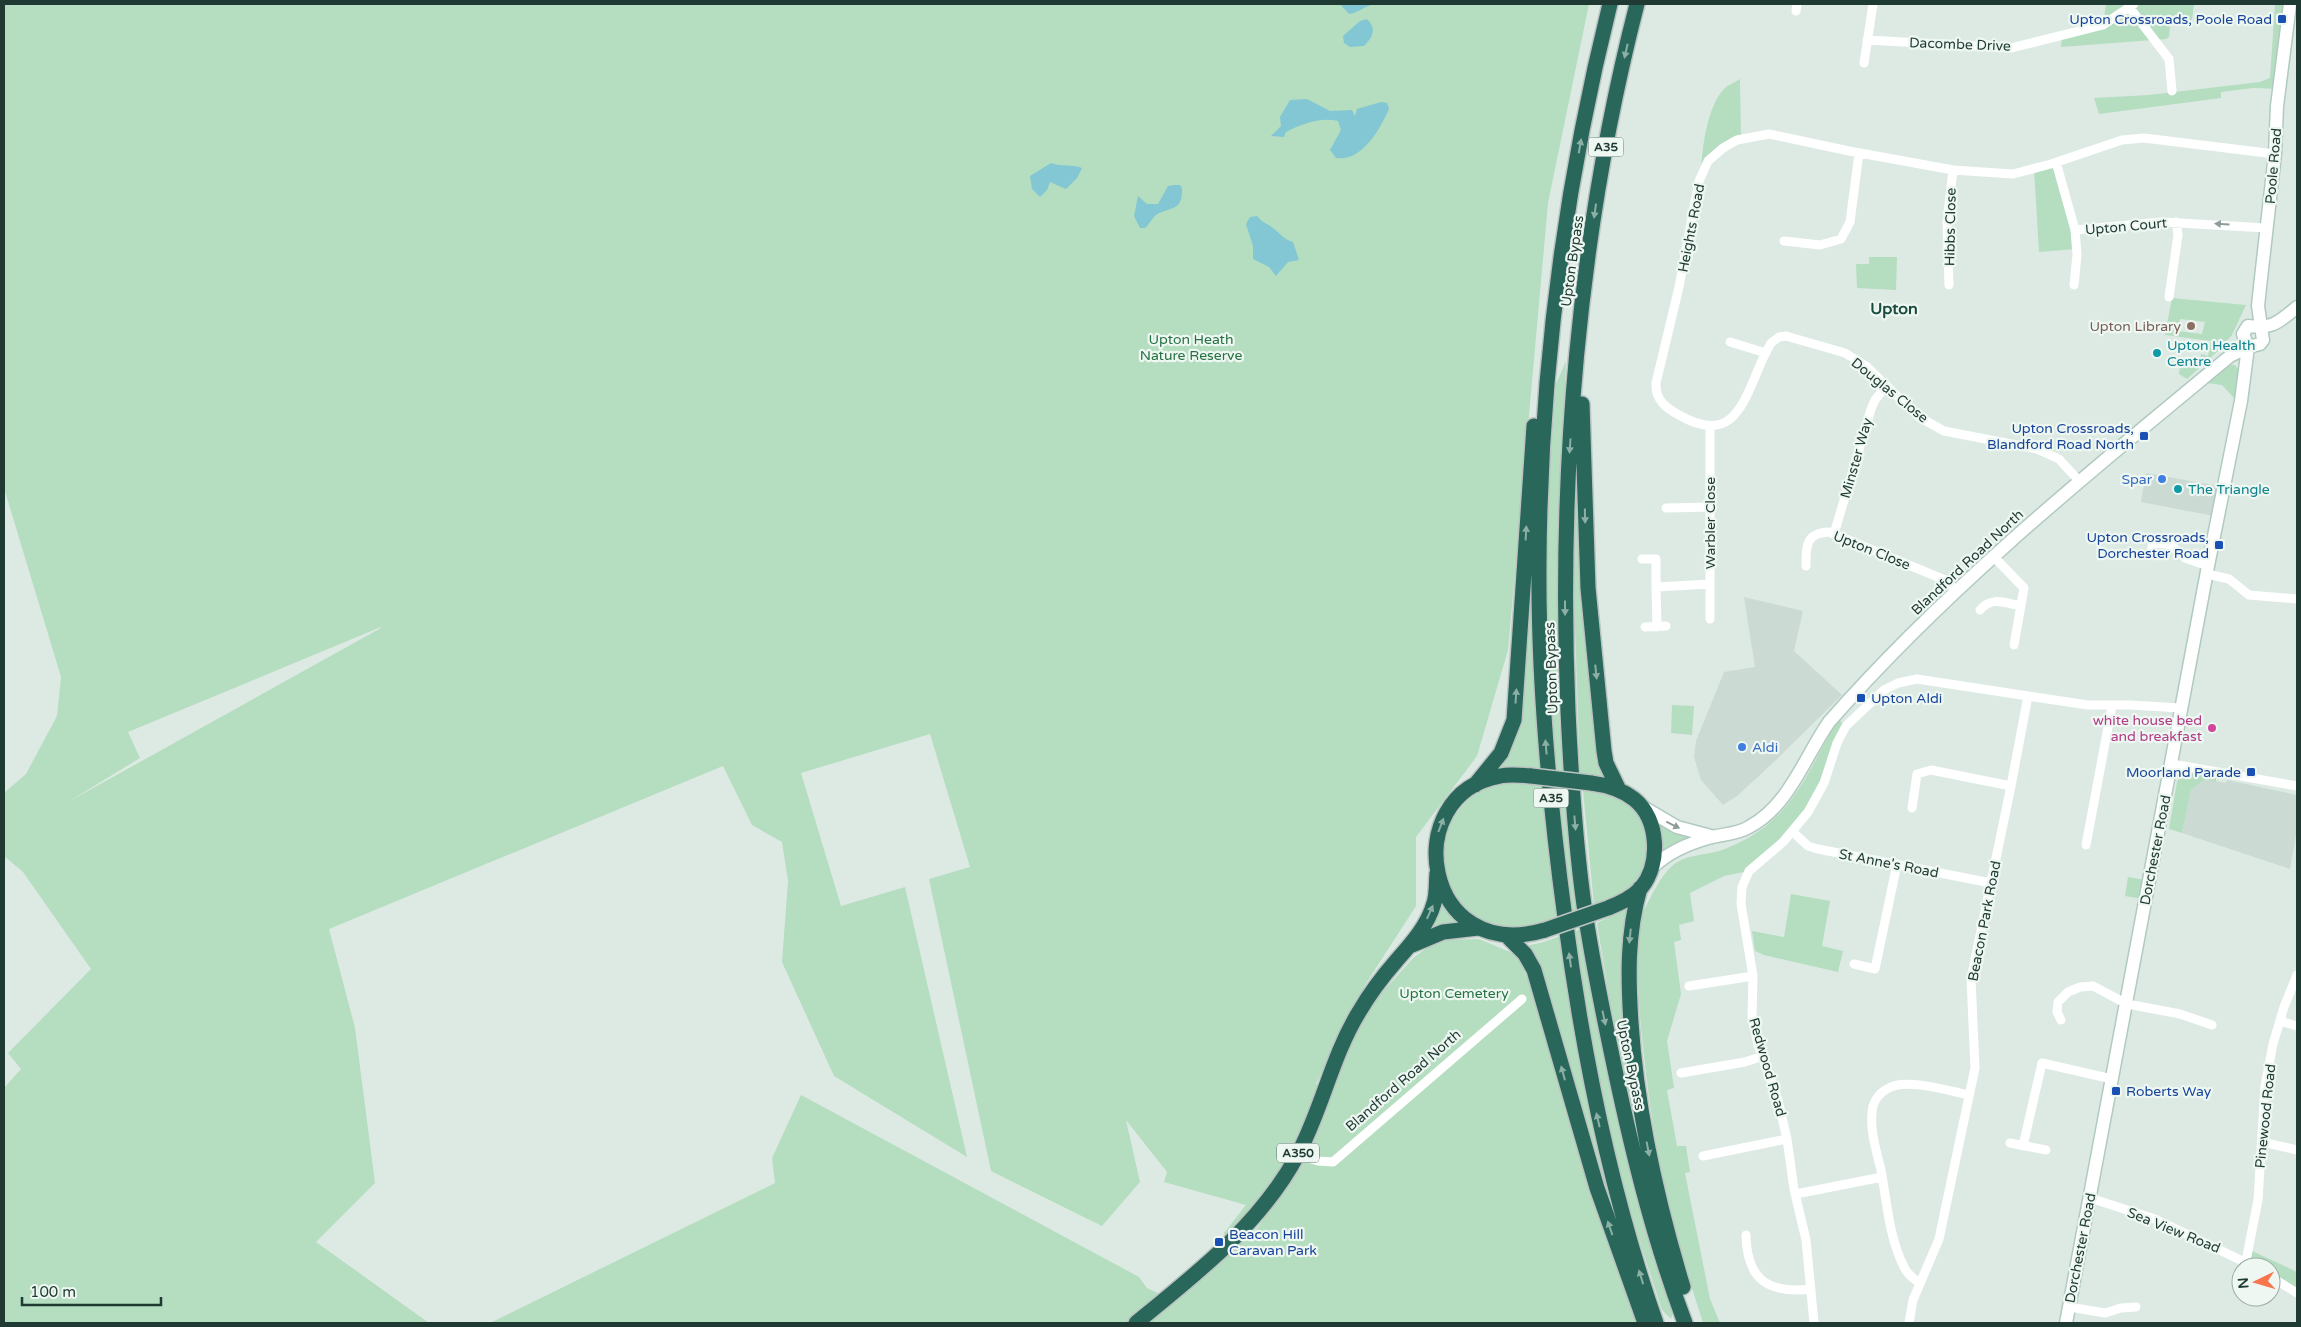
<svg xmlns="http://www.w3.org/2000/svg" width="2301" height="1327" viewBox="0 0 2301 1327" font-family="'Varela Round',sans-serif">
<rect width="100%" height="100%" fill="#ddeae4"/>
<path fill="#cbdad3" d="M2146,473L2219,486L2214,516L2141,502Z
M1744,597L1803,611L1794,651L1842,695L1775,761L1737,796L1723,805L1701,780L1694,757L1696,741L1724,672L1755,667Z
M2205,779L2226,783L2227,780L2297,795V830L2290,869L2182,833L2191,790Z"/>
<path fill="#b5ddbf" fill-rule="evenodd" d="M4,4H1589L1548,203L1508,650L1477,756L1416,837V906L1365,985L1316,1084L1323,1087L1295,1151L1245,1222L1225,1235L1224,1233L1246,1205L1164,1182L1167,1172L1126,1120L1140,1182L1102,1226L991,1171L929,879L970,867L930,734L801,773L841,906L905,887L967,1157L834,1076L782,962L788,881L782,842L752,825L723,766L329,929L355,1028L375,1183L316,1242L429,1323H4V1088L21,1069L8,1053L91,969L23,872L4,856V793L26,774L57,716L61,677L4,488ZM381,627V628L68,802L140,758L128,732Z
M2106,4H2194L2192,20L2171,18L2169,37L2166,39L2061,47L2062,36L2103,24Z
M2275,4H2290L2280,89L2253,88L2221,92V98L2099,114L2094,98L2149,95L2260,82L2270,78Z
M1740,79L1741,139L1723,148L1701,177C1701,153 1707,103 1726,87C1730,84 1736,82 1740,79Z
M2056,162L2076,249L2039,252L2034,169Z
M1869,257H1897L1896,290L1857,288L1856,264H1869Z
M2172,298L2246,305L2232,335L2218,351L2187,379L2179,374L2181,358L2200,360L2201,354L2208,356L2211,341L2165,335ZM2180,319L2205,322L2202,334L2178,331Z
M1566,361L1557,590L1558,703L1563,772L1554,771L1546,639L1547,506L1556,384Z
M2231,365H2235L2240,372L2237,397L2234,398L2222,385L2207,383L2215,375Z
M1575,460L1579,461L1609,779L1580,774L1573,570Z
M1533,545L1535,683L1540,768L1502,767L1501,763L1512,747L1519,723Z
M1672,705L1694,706L1692,735L1671,733Z
M1838,719L1846,726L1808,812L1749,871L1724,876L1690,893L1694,921L1679,925L1681,940L1674,942L1681,994L1667,1041L1674,1088L1667,1090L1677,1146H1686L1690,1172L1685,1173L1710,1299L1720,1323H1703C1692,1287 1679,1251 1670,1214C1656,1153 1647,1090 1641,1027C1638,1001 1638,975 1638,948C1638,941 1638,932 1639,925C1642,911 1659,879 1669,869C1685,852 1705,857 1725,849C1792,823 1805,776 1838,719Z
M2191,773L2216,778V782L2205,779L2191,790L2182,833L2169,829L2177,782L2181,775Z
M1511,782L1542,786L1556,918C1542,923 1514,930 1500,927C1470,921 1448,895 1443,866C1443,862 1441,856 1442,851C1448,815 1472,784 1511,782Z
M1555,788H1566L1580,910L1569,913Z
M1583,791C1601,792 1619,795 1633,808C1654,827 1650,866 1632,885C1621,896 1608,900 1594,905Z
M1660,821L1696,837L1661,854L1657,824Z
M2128,877L2145,880L2142,899L2125,896Z
M1791,894L1830,901L1822,946L1843,951L1838,972L1764,955L1755,951L1752,931L1784,937Z
M1441,900L1462,923L1429,932Z
M1627,908L1628,914L1641,1150L1618,1051L1597,923Z
M1582,928L1674,1308L1671,1319L1662,1310L1632,1218L1606,1116L1572,933Z
M1560,936L1624,1253L1538,959L1526,946L1544,942Z
M1479,939L1517,955L1536,998L1614,1261L1640,1323H490L775,1183L772,1158L801,1095L1139,1277L1147,1288L1172,1300L1256,1230L1301,1166L1325,1105L1362,1019L1381,994L1413,958L1438,940Z
M2248,1249L2297,1272V1293L2271,1277V1267H2255L2246,1261Z"/>
<path fill="#82c7d3" d="M1340,4H1377C1366,4 1359,13 1349,14Z
M1367,19C1377,29 1373,37 1364,46L1350,47L1344,43L1343,36L1360,21Z
M1307,99L1330,111L1352,110L1355,116L1357,109L1381,102L1387,103L1389,109C1380,129 1362,162 1336,158L1330,150L1341,130L1338,121C1320,117 1302,124 1286,132L1284,137L1271,136L1281,126L1280,117L1290,100Z
M1051,163C1062,167 1071,164 1082,168L1077,178L1066,189L1050,182L1047,190L1040,197L1032,189L1030,176Z
M1174,185H1180L1182,188C1183,213 1169,206 1156,215C1152,218 1149,225 1145,228H1140L1134,216L1138,196L1147,204H1158L1168,186Z
M1257,216C1264,224 1265,222 1273,228C1281,234 1283,239 1293,242L1299,260L1288,262L1276,276L1269,267L1253,259V246L1246,224L1250,217Z"/>
<g fill="none" stroke-linecap="round" stroke-linejoin="round">
<g stroke="#b0cac0" stroke-width="15">
<path id="secondary" d="M1643,807L1677,827L1711,836
M1652,868C1668,852 1689,843 1712,837C1724,834 1738,834 1749,827C1789,806 1804,758 1829,722C1948,586 2091,471 2230,356L2248,347L2260,344L2263,340L2258,306L2260,287L2275,154L2277,106L2290,4
M2066,1323L2208,566L2241,401L2248,347L2243,334L2248,326C2273,329 2279,322 2297,307"/>
</g>
<g stroke="#bcc4c2" stroke-width="18">
<path id="highway" d="M1610,4C1565,185 1540,375 1539,563C1538,681 1549,800 1565,918C1583,1056 1610,1191 1656,1323
M1637,4C1578,233 1558,475 1568,711C1571,776 1575,841 1584,905C1591,954 1601,1003 1611,1051C1630,1143 1652,1235 1685,1323
M1582,404L1588,588L1604,751L1606,763L1619,790
M1531,776C1521,775 1510,774 1500,776C1397,794 1423,966 1545,930
M1591,783C1607,785 1621,789 1634,799C1659,819 1661,864 1641,888C1632,898 1620,903 1608,908
M1475,785L1501,753L1514,720L1534,426
M1640,888C1627,934 1628,977 1631,1023C1637,1113 1657,1201 1683,1287
M1506,935L1525,954L1534,970L1597,1188L1645,1323
M1412,945L1443,932L1478,928
M1136,1323C1196,1274 1261,1224 1298,1154C1322,1109 1332,1056 1359,1012C1370,993 1383,976 1397,960C1412,943 1428,925 1434,903C1437,894 1436,883 1437,873"/>
</g>
<path stroke="#fff" stroke-width="9" d="M2130,8L2169,59L2172,91
M1796,11L1797,4
M1867,40L2011,48L2103,25L2134,4
M1864,63L1873,4
M2056,162L2075,230L2077,255L2074,285
M2075,230L2162,222L2266,228
M1784,241L1820,245L1841,239L1850,222L1859,153
M1949,285L1947,222L1953,170
M2169,297L2178,235L2176,222
M1730,342L1766,353
M1710,427V619
M2080,482L2059,459L2037,449L1944,431L1919,417L1866,366L1845,353L1786,336L1779,337L1771,343C1746,384 1743,452 1679,415C1666,408 1655,400 1656,383L1679,287L1699,181L1708,161L1723,148L1737,140L1769,134L1849,151L1953,170L2013,174L2051,164L2122,140L2144,138L2275,154
M1666,508L1710,507
M1834,534L1871,409L1875,400L1886,386
M2151,552L2153,542L2171,545L2185,558L2208,566
M1995,558L2024,588L2014,645
M1642,559H1656V587
M1806,566C1806,547 1805,533 1829,532L1945,580L1957,591
M2207,574L2229,579L2249,595L2297,599
M1980,610C1991,596 2006,603 2021,606
M1645,627L1666,626
M1657,627L1656,587L1710,584
M2172,764L2297,786
M1912,808L1917,774L1931,770L2011,786
M1793,832L1808,846L1818,849L1991,883
M2086,845L2112,706
M1854,964L1875,969L1897,864
M1689,986L1753,976
M2061,1020L2057,1012L2058,1002L2068,992L2080,987L2093,986L2127,1004L2180,1014L2212,1025
M2280,1021L2297,1026
M1681,1073L1745,1062L1763,1056
M2262,1142L2297,1150
M2010,1143L2046,1150
M2023,1146L2042,1063L2112,1079
M1298,1155L1318,1161L1333,1162L1522,999
M1703,1156L1787,1139
M1796,1194L1882,1177
M2090,1198L2155,1219L2255,1267
M1746,1235C1747,1279 1767,1294 1811,1289
M2246,1261L2258,1200L2265,1086L2273,1044L2284,1007L2297,975
M2271,1277L2297,1293
M1920,1283C1913,1279 1908,1275 1904,1267C1889,1238 1887,1202 1881,1170C1877,1153 1870,1132 1872,1114C1872,1103 1878,1094 1887,1089C1905,1077 1949,1091 1969,1095
M2069,1307L2105,1313L2121,1308L2136,1307
M1814,1323L1806,1240L1794,1189L1787,1139L1778,1100L1758,1045L1752,1017L1753,976L1741,904L1742,887L1749,871L1783,842L1808,812L1824,783L1837,743L1846,726L1884,690L1898,683L1917,679L2028,696
M1909,1323L1913,1300L1939,1239L1975,1068L1971,979L2011,786L2028,696L2088,705H2130L2181,708"/>
<use href="#secondary" stroke="#fff" stroke-width="12"/>
<use href="#highway" stroke="#29675a" stroke-width="15"/>
<g stroke="#bcc4c2" stroke-width="18" stroke-linecap="butt">
<path id="highway-bridge" d="M1531,776L1591,783
M1545,930L1608,908"/>
</g>
<use href="#highway-bridge" stroke="#29675a" stroke-width="15"/>
</g>
<defs><path id="oneway-solid" d="M-6-.8H1V-3.2L6.5 0L1 3.2V.8H-6Z" transform="scale(1.25)"/></defs>
<g fill="#8cafa6">
<use href="#oneway-solid" transform="translate(1626 51) rotate(103)"/>
<use href="#oneway-solid" transform="translate(1580 146) rotate(-80)"/>
<use href="#oneway-solid" transform="translate(1595 211) rotate(98)"/>
<use href="#oneway-solid" transform="translate(1570 446) rotate(94)"/>
<use href="#oneway-solid" transform="translate(1585 516) rotate(89)"/>
<use href="#oneway-solid" transform="translate(1526 533) rotate(-87)"/>
<use href="#oneway-solid" transform="translate(1565 608) rotate(90)"/>
<use href="#oneway-solid" transform="translate(1596 672) rotate(84)"/>
<use href="#oneway-solid" transform="translate(1516 696) rotate(-86)"/>
<use href="#oneway-solid" transform="translate(1546 747) rotate(-95)"/>
<use href="#oneway-solid" transform="translate(1575 823) rotate(85)"/>
<use href="#oneway-solid" transform="translate(1441 825) rotate(-69)"/>
<use href="#oneway-solid" transform="translate(1430 912) rotate(-66)"/>
<use href="#oneway-solid" transform="translate(1630 936) rotate(96)"/>
<use href="#oneway-solid" transform="translate(1570 960) rotate(-98)"/>
<use href="#oneway-solid" transform="translate(1604 1018) rotate(78)"/>
<use href="#oneway-solid" transform="translate(1563 1073) rotate(-105)"/>
<use href="#oneway-solid" transform="translate(1598 1120) rotate(-103)"/>
<use href="#oneway-solid" transform="translate(1648 1149) rotate(79)"/>
<use href="#oneway-solid" transform="translate(1610 1228) rotate(-109)"/>
<use href="#oneway-solid" transform="translate(1641 1277) rotate(-107)"/>
</g>
<g fill="#8e9c98">
<use href="#oneway-solid" transform="translate(2222 224) rotate(-176)"/>
<use href="#oneway-solid" transform="translate(1673 825) rotate(26)"/>
</g>
<g fill="#1a4fb4" stroke="#eef7f2" stroke-width="2">
<rect x="2277" y="14" width="10" height="10" rx="2.5"/>
<rect x="2139" y="431" width="10" height="10" rx="2.5"/>
<rect x="2214" y="540" width="10" height="10" rx="2.5"/>
<rect x="1856" y="693" width="10" height="10" rx="2.5"/>
<rect x="2246" y="767" width="10" height="10" rx="2.5"/>
<rect x="2111" y="1086" width="10" height="10" rx="2.5"/>
<rect x="1214" y="1237" width="10" height="10" rx="2.5"/>
</g>
<circle fill="#8d6e63" stroke="#eef7f2" stroke-width="2" cx="2191" cy="326" r="5"/>
<g fill="#0f9aa8" stroke="#eef7f2" stroke-width="2">
<circle cx="2157" cy="353" r="5"/>
<circle cx="2178" cy="489" r="5"/>
</g>
<g fill="#3f7fe0" stroke="#eef7f2" stroke-width="2">
<circle cx="2162" cy="479" r="5"/>
<circle cx="1742" cy="747" r="5"/>
</g>
<circle fill="#d1479c" stroke="#eef7f2" stroke-width="2" cx="2212" cy="728" r="5"/>
<g text-anchor="middle" stroke-width="4.5" stroke-linejoin="round" paint-order="stroke">
<g fill="#eef7f2" stroke="#5c736c" stroke-width="1">
<rect x="1588.5" y="137.5" width="35" height="19" rx="4"/>
<rect x="1533.5" y="788.5" width="35" height="19" rx="4"/>
<rect x="1277" y="1143.5" width="42" height="19" rx="4"/>
</g>
<g font-size="12" font-weight="bold" fill="#1e3a32">
<text x="1606" y="151">A35</text>
<text x="1551" y="802">A35</text>
<text x="1298" y="1157">A350</text>
</g>
<g font-size="14" fill="#164399" stroke="#eef7f2" text-anchor="end">
<text x="2272" y="24">Upton Crossroads, Poole Road</text>
<text x="2134" y="433">Upton Crossroads,<tspan x="2134" dy="16">Blandford Road North</tspan></text>
<text x="2209" y="542">Upton Crossroads,<tspan x="2209" dy="16">Dorchester Road</tspan></text>
<text x="1871" y="703" text-anchor="start">Upton Aldi</text>
<text x="2241" y="777">Moorland Parade</text>
<text x="2126" y="1096" text-anchor="start">Roberts Way</text>
<text x="1229" y="1239" text-anchor="start">Beacon Hill<tspan x="1229" dy="16">Caravan Park</tspan></text>
</g>
<g font-size="14" fill="#1e3a32" stroke="#eef7f2">
<text transform="translate(1960 44) rotate(2)" y="5">Dacombe Drive</text>
<text transform="translate(2273 166) rotate(-85)" y="5">Poole Road</text>
<text transform="translate(2126 226) rotate(-5)" y="5">Upton Court</text>
<text transform="translate(1950 227) rotate(-89)" y="5">Hibbs Close</text>
<text transform="translate(1691 228) rotate(-79)" y="5">Heights Road</text>
<text transform="translate(1572 261) rotate(-82)" y="5">Upton Bypass</text>
<text transform="translate(1890 390) rotate(39)" y="5">Douglas Close</text>
<text transform="translate(1856 458) rotate(-74)" y="5">Minster Way</text>
<text transform="translate(1710 523) rotate(-90)" y="5">Warbler Close</text>
<text transform="translate(1872 550) rotate(22)" y="5">Upton Close</text>
<text transform="translate(1967 562) rotate(-43)" y="5">Blandford Road North</text>
<text transform="translate(1551 668) rotate(-92)" y="5">Upton Bypass</text>
<text transform="translate(2155 850) rotate(-79)" y="5">Dorchester Road</text>
<text transform="translate(1889 863) rotate(11)" y="5">St Anne's Road</text>
<text transform="translate(1984 921) rotate(-79)" y="5">Beacon Park Road</text>
<text transform="translate(1631 1065) rotate(78)" y="5">Upton Bypass</text>
<text transform="translate(1768 1067) rotate(74)" y="5">Redwood Road</text>
<text transform="translate(1403 1080) rotate(-41)" y="5">Blandford Road North</text>
<text transform="translate(2265 1116) rotate(-84)" y="5">Pinewood Road</text>
<text transform="translate(2174 1230) rotate(22)" y="5">Sea View Road</text>
<text transform="translate(2080 1248) rotate(-79)" y="5">Dorchester Road</text>
</g>
<g font-size="14" fill="#785e54" stroke="#eef7f2" text-anchor="end">
<text x="2181" y="331">Upton Library</text>
</g>
<g font-size="14" fill="#277243" stroke="#eef7f2">
<text x="1191" y="344">Upton Heath<tspan x="1191" dy="16">Nature Reserve</tspan></text>
<text x="1454" y="998">Upton Cemetery</text>
</g>
<g font-size="14" fill="#0d838f" stroke="#eef7f2" text-anchor="start">
<text x="2167" y="350">Upton Health<tspan x="2167" dy="16">Centre</tspan></text>
<text x="2188" y="494">The Triangle</text>
</g>
<g font-size="14" fill="#366cbe" stroke="#eef7f2" text-anchor="end">
<text x="2152" y="484">Spar</text>
<text x="1752" y="752" text-anchor="start">Aldi</text>
</g>
<g font-size="14" fill="#b23c85" stroke="#eef7f2" text-anchor="end">
<text x="2202" y="725">white house bed<tspan x="2202" dy="16">and breakfast</tspan></text>
</g>
<g font-size="16" font-weight="bold" fill="#1a4c3f" stroke="#eef7f2">
<text x="1894" y="314">Upton</text>
</g>
</g>
<rect width="2301" height="1327" fill="none" stroke="#1e3a32" stroke-width="10"/>
<g transform="translate(2256 1282) rotate(265)"><circle r="24" fill="#eef7f2" stroke="#9baba5"/>
<path d="M0-4L9 19L0 12L-9 19Z" fill="#f8754d"/>
<text y="-8" font-size="14" font-weight="bold" text-anchor="middle" fill="#1e3a32">N</text>
</g>
<path d="M22 1297v8h139v-8" fill="none" stroke="#1e3a32" stroke-width="2.5"/>
<text x="30" y="1297" font-size="15" fill="#1e3a32" stroke="#eef7f2" stroke-width="4" paint-order="stroke">100 m</text>
</svg>
